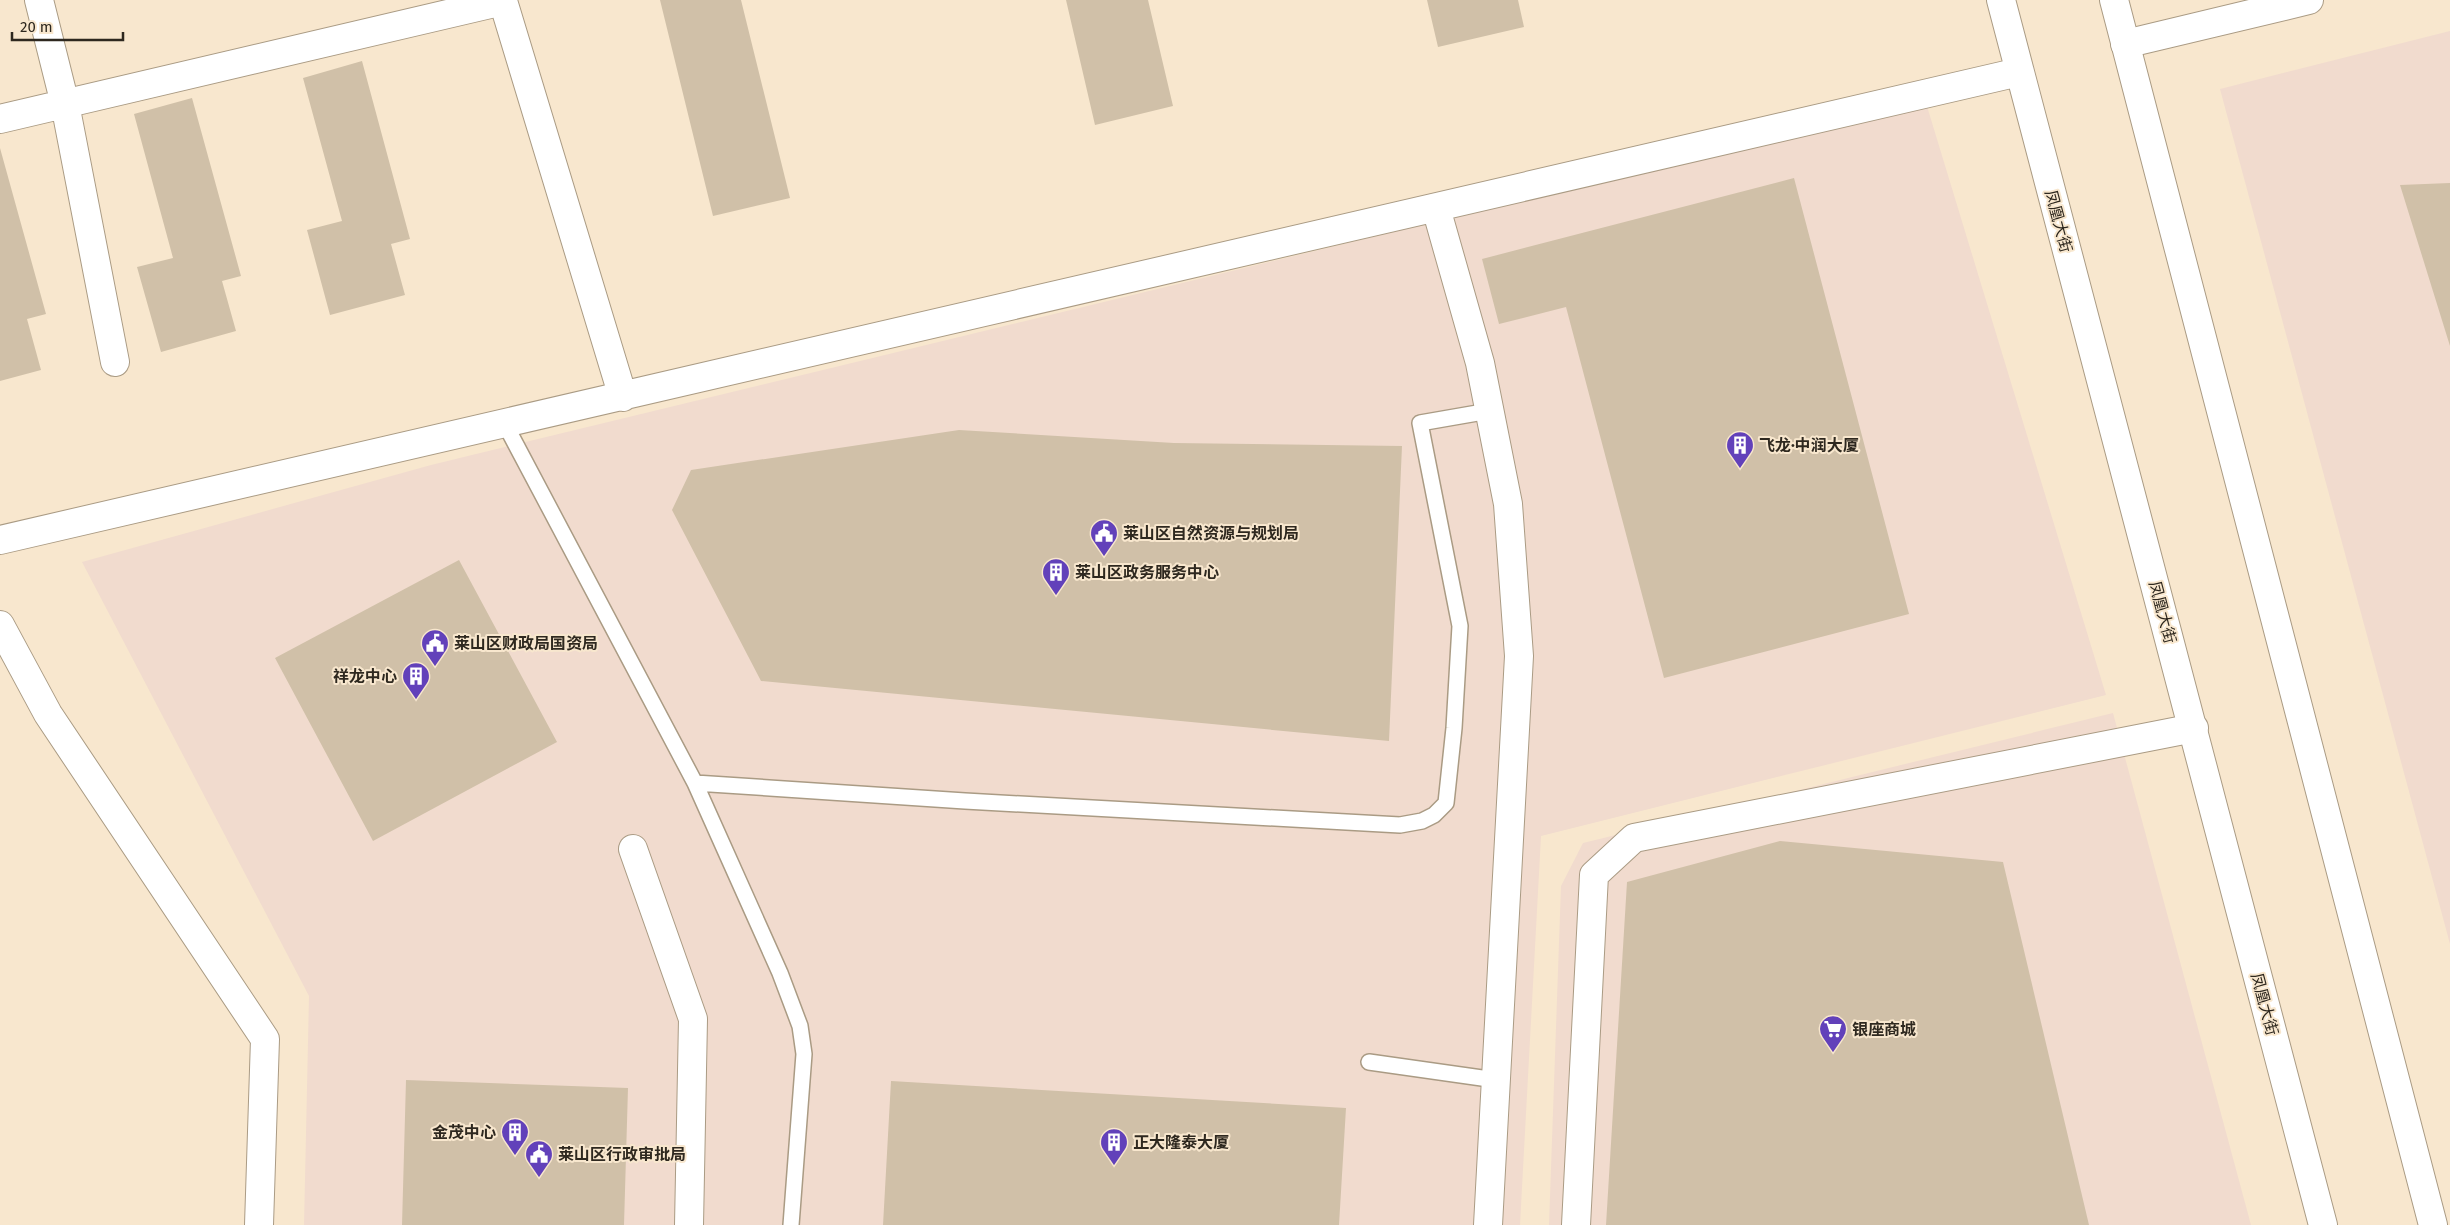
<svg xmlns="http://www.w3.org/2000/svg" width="2450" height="1225" viewBox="0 0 2450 1225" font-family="'Fira Sans','Noto Sans SC',sans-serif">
<rect width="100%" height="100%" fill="#f8e7ce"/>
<path fill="#f1dbce" d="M2450,31V944L2220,89Z
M1926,103L2106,695L1541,836L1520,1225H304L309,996L82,562L431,465Z
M2113,713L2251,1225H1549L1561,886L1583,843Z"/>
<path fill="#d0c0a8" d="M660,0H741L790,198L713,216Z
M1066,0H1148L1173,106L1095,125Z
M1427,0H1518L1524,27L1438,47Z
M362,61L410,239L391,244L405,295L330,315L307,230L342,221L303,78Z
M192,98L241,276L222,281L236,331L161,352L137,267L173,258L134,114Z
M0,148L46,314L27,319L41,370L0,381Z
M1794,178L1909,614L1664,678L1566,307L1499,324L1482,259Z
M2450,183V346L2400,185Z
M959,430L1174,443L1402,446L1389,741L761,681L672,510L691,470Z
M459,560L557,742L373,841L275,658Z
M1780,841L2003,862L2089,1225H1606L1627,882Z
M406,1080L628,1088L624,1225H402Z
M891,1081L1346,1108L1339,1225H883Z"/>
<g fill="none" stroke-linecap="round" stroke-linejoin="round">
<g stroke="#aa9b84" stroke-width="18">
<path id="lane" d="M505,424L695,783L780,973L800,1026L804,1054L791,1225
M695,783L965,801L1400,825L1422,821L1434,815L1446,803L1454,728L1460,626L1420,423L1489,411
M1369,1062L1496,1080"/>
</g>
<g stroke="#aa9b84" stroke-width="30">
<path id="street" d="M39,0L65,104L115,362
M2125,44L2309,0
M0,119L503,1L623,397
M1436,208L1480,363L1508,504L1519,656L1488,1225
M0,540L2019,72
M0,625L48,714L265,1039L259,1225
M633,849L693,1019L689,1225
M1576,1225L1594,875L1634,838L2194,728"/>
</g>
<g stroke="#aa9b84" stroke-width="30">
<path id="secondary" d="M2001,0L2323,1225
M2114,0L2433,1225"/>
</g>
<use href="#lane" stroke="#fff" stroke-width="15"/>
<use href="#street" stroke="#fff" stroke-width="28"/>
<use href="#secondary" stroke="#fff" stroke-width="28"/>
</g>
<defs>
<g id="building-pin" transform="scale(1.4375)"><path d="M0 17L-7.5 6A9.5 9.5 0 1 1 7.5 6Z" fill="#6241ba" stroke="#f8e7ce"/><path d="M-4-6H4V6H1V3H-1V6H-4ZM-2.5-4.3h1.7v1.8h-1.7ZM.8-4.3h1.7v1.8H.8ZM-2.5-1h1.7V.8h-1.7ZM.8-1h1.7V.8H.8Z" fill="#fff"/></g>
<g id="civic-pin" transform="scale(1.4375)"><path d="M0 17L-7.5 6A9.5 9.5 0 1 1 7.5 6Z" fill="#6241ba" stroke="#f8e7ce"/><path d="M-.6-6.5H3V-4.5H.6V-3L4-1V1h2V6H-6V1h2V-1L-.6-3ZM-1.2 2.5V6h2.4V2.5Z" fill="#fff"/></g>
<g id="supermarket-pin" transform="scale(1.4375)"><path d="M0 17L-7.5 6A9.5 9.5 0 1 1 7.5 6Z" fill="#6241ba" stroke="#f8e7ce"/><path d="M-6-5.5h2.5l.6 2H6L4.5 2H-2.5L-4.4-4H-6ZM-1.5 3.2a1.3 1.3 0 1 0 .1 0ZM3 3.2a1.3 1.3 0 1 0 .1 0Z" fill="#fff"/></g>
</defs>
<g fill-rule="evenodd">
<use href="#building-pin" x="1740" y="445"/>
<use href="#civic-pin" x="1104" y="533"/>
<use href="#building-pin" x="1056" y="572"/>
<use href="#civic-pin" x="435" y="643"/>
<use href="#building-pin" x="416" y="676"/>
<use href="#supermarket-pin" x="1833" y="1029"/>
<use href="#building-pin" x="515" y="1132"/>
<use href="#building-pin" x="1114" y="1142"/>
<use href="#civic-pin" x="539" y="1154"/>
</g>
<g text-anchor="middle" stroke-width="4" stroke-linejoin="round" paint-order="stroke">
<g font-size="16" fill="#2e281f" stroke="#f8e7ce">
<text transform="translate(2059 221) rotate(75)" y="6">凤凰大街</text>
<text transform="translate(2163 612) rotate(75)" y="6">凤凰大街</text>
<text transform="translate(2265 1004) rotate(75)" y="6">凤凰大街</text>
</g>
<g font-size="16" font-weight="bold" fill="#2e281f" stroke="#f8e7ce" text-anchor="start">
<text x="1759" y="451">飞龙·中润大厦</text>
<text x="1123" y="539">莱山区自然资源与规划局</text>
<text x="1075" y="578">莱山区政务服务中心</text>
<text x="454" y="649">莱山区财政局国资局</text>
<text x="397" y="682" text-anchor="end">祥龙中心</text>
<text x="1852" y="1035">银座商城</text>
<text x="496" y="1138" text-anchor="end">金茂中心</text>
<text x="1133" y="1148">正大隆泰大厦</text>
<text x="558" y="1160">莱山区行政审批局</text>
</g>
</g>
<path d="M12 32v8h111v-8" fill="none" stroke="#2e281f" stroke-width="2.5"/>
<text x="20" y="32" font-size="15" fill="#2e281f" stroke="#f8e7ce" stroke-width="4" paint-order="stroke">20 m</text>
</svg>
